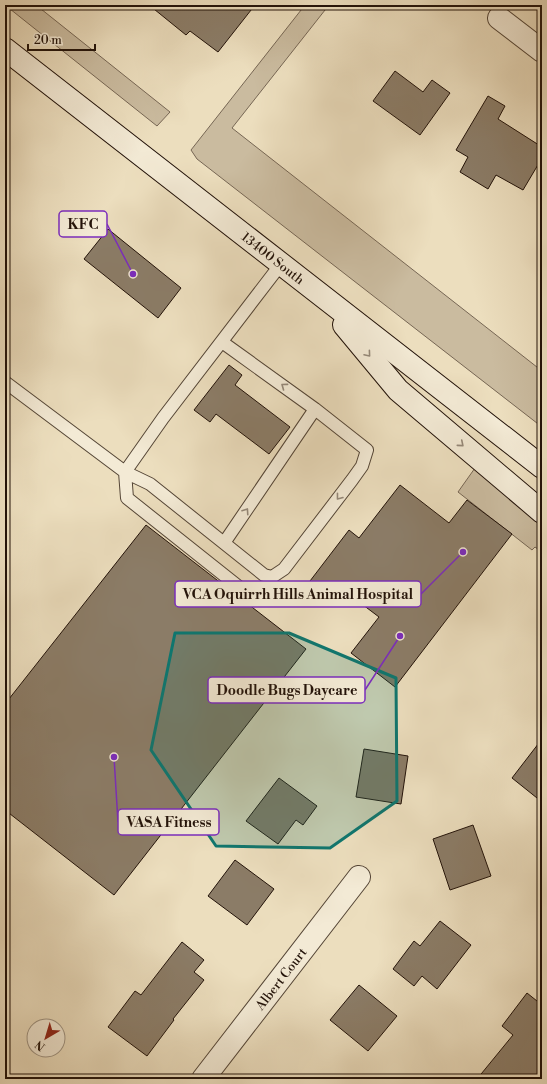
<svg xmlns="http://www.w3.org/2000/svg" width="547" height="1084" viewBox="0 0 547 1084" font-family="'Libre Bodoni',serif">
<rect width="100%" height="100%" fill="#ecdebe"/>
<filter id="stains"><feTurbulence type="fractalNoise" baseFrequency=".005" numOctaves="4"/><feColorMatrix values="0 0 0 0 .2 0 0 0 0 .09 0 0 0 0 .02 0 0 0 .5 -.17"/></filter>
<radialGradient id="worn" r=".72"><stop offset=".6" stop-color="#630" stop-opacity="0"/><stop offset="1" stop-color="#630" stop-opacity=".3"/></radialGradient>
<path fill="#cabb9f" stroke="#766654" d="M5,5H36L170,112L157,126Z
M305,5H329L232,128L542,371V427L197,159L191,150Z
M475,468L542,519V552L535,547L532,550L458,492Z"/>
<path fill="#8b7c67" stroke="#221209" d="M149,5H255L218,52L190,31L186,35Z
M395,71L423,92L432,80L450,93L420,135L373,101Z
M488,96L505,106L498,119L542,147V158L523,190L496,175L488,189L460,172L468,157L456,150Z
M108,229L181,288L158,318L84,259Z
M229,365L242,375L235,385L290,427L269,454L216,414L210,422L194,410Z
M400,485L449,523L467,500L512,534L395,687L351,653L379,617L338,586L330,597L310,581L349,530L359,538Z
M146,525L306,649L114,895L5,810V704Z
M542,739V802L512,778Z
M364,749L408,756L401,804L356,797Z
M279,778L317,806L303,825L296,820L278,844L246,821Z
M473,825L491,876L450,890L433,839Z
M235,860L274,889L247,925L208,896Z
M440,921L471,945L437,989L422,976L414,986L393,969L414,941L420,946Z
M182,942L204,960L194,972L204,980L173,1019L174,1020L147,1056L108,1027L135,991L141,995Z
M359,985L397,1016L368,1051L330,1020Z
M527,993L542,1005V1079H477L513,1035L502,1026Z"/>
<g fill="none" stroke-linecap="round" stroke-linejoin="round">
<g stroke="#544536" stroke-width="14">
<path id="lane" d="M222,342L315,409L367,450L362,466L352,480L284,569L272,577L264,575L150,484L125,472L127,498L249,595
M5,382L125,472L163,418L281,264
M224,543L315,409"/>
</g>
<g stroke="#544536" stroke-width="24">
<g id="street">
<path d="M499,18L542,51"/>
<path id="s1" d="M203,1079L359,877"/>
</g>
</g>
<g stroke="#221209" stroke-width="24">
<g id="secondary">
<path id="s2" d="M5,49L542,467"/>
<path d="M344,325L398,390L542,512"/>
</g>
</g>
<use href="#lane" stroke="#f3ead5" stroke-width="12"/>
<use href="#street" stroke="#f3ead5" stroke-width="22"/>
<use href="#secondary" stroke="#f3ead5" stroke-width="22"/>
</g>
<defs><path id="oneway-chevron" d="M-2-3.5L2.5 0L-2 3.5" fill="none" stroke-width="1.6" stroke-linecap="round" stroke-linejoin="round"/></defs>
<g stroke="#958979">
<use href="#oneway-chevron" transform="translate(368 354) rotate(50)"/>
<use href="#oneway-chevron" transform="translate(284 386) rotate(-144)"/>
<use href="#oneway-chevron" transform="translate(461 444) rotate(40)"/>
<use href="#oneway-chevron" transform="translate(339 497) rotate(128)"/>
<use href="#oneway-chevron" transform="translate(246 511) rotate(-56)"/>
</g>
<path fill="#0f766e" fill-opacity="0.2" stroke="#0f766e" stroke-width="3" stroke-linejoin="round" d="M175,633H289L396,678L397,801L330,848L216,846L151,750Z"/>
<g text-anchor="middle" stroke-width="3" stroke-linejoin="round" paint-order="stroke">
<g font-size="13" fill="#221209" stroke="#f3ead5">
<text dy="5" stroke="none"><textPath href="#s2" startOffset="340">13400 South</textPath></text>
<text dy="5" stroke="none"><textPath href="#s1" startOffset="127">Albert Court</textPath></text>
</g>
</g>
<path fill="none" stroke="#7b2cbf" stroke-width="1.5" d="M133 274L107 224M463 552L421 594M400 636L365 690M114 757L118 822"/>
<g fill="#7b2cbf" stroke="#f3ead5" stroke-width="1.5">
<circle cx="133" cy="274" r="4"/>
<circle cx="463" cy="552" r="4"/>
<circle cx="400" cy="636" r="4"/>
<circle cx="114" cy="757" r="4"/>
</g>
<g fill="#f3ead5" stroke="#7b2cbf" stroke-width="1.5">
<rect x="59" y="211" width="48" height="26" rx="4"/>
<rect x="175" y="581" width="246" height="26" rx="4"/>
<rect x="208" y="677" width="157" height="26" rx="4"/>
<rect x="118" y="809" width="101" height="26" rx="4"/>
</g>
<g font-size="14" text-anchor="middle" font-weight="bold" fill="#221209">
<text x="83" y="229">KFC</text>
<text x="298" y="599">VCA Oquirrh Hills Animal Hospital</text>
<text x="287" y="695">Doodle Bugs Daycare</text>
<text x="169" y="827">VASA Fitness</text>
</g>
<rect width="547" height="1084" fill="none" stroke="#ecdebe" stroke-width="20"/>
<rect x="6" y="6" width="535" height="1072" fill="none" stroke="#221209" stroke-width="2"/>
<rect x="10" y="10" width="527" height="1064" fill="none" stroke="#221209"/>
<g transform="translate(46 1038) rotate(218)"><circle r="19" fill="#f3ead5" stroke="#9f9483"/>
<path d="M0-3L7 15L0 10L-7 15Z" fill="#8f2418"/>
<text y="-6" font-size="11" font-weight="bold" text-anchor="middle" fill="#221209">N</text>
</g>
<path d="M28 44v6h67v-6" fill="none" stroke="#221209" stroke-width="2"/>
<text x="34" y="44" font-size="12" fill="#221209" stroke="#f3ead5" stroke-width="3" paint-order="stroke">20 m</text>
<rect width="100%" height="100%" filter="url(#stains)"/>
<rect width="100%" height="100%" fill="url(#worn)"/>
</svg>
